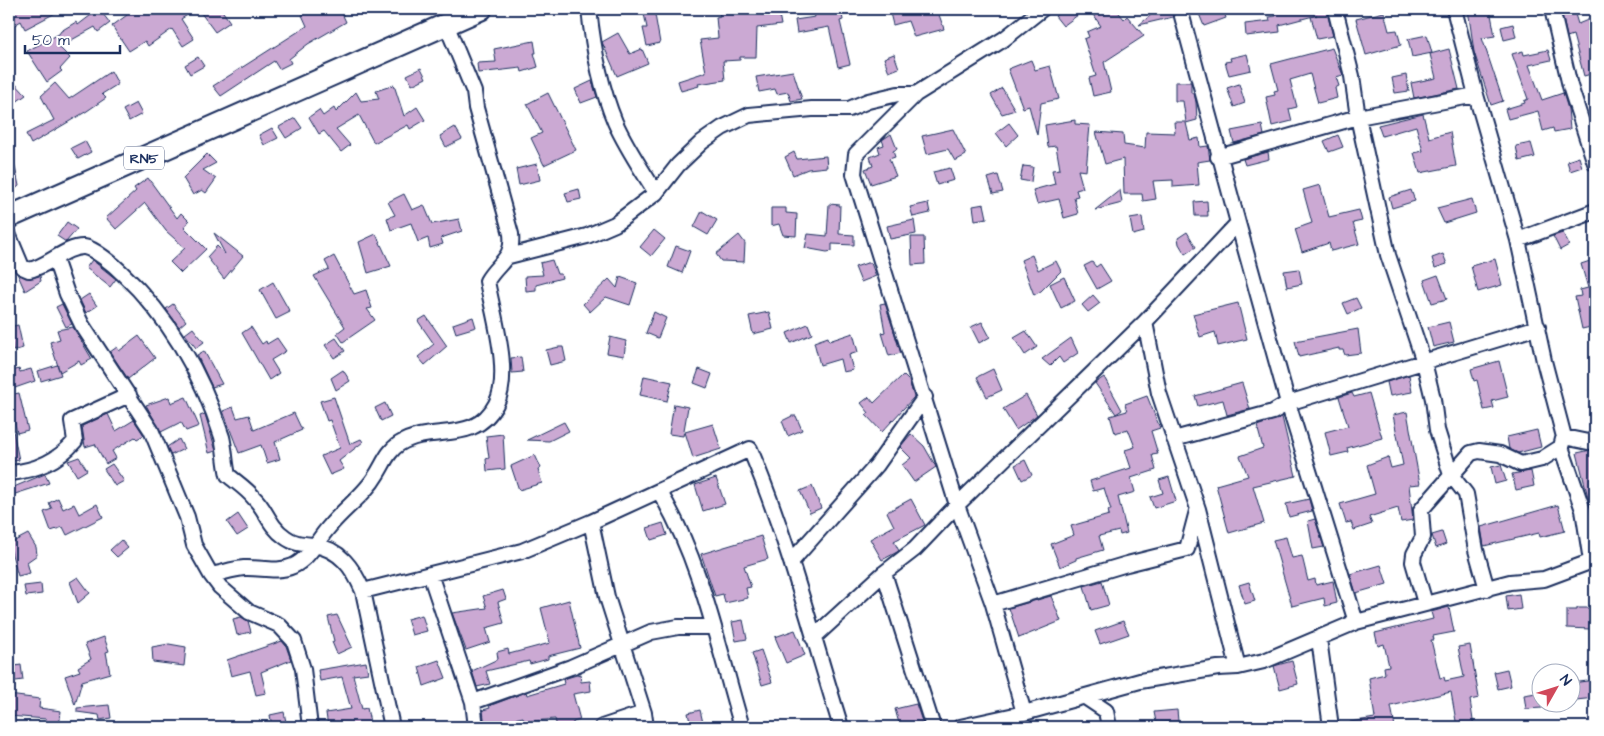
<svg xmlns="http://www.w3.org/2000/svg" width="1604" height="736" viewBox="0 0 1604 736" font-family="'Architects Daughter',sans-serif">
<rect width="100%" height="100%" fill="#fff"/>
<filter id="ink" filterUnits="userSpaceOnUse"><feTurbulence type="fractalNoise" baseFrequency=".02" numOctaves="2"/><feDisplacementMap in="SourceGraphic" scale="10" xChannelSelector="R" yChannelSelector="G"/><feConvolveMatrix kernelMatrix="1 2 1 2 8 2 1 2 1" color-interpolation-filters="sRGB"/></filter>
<g filter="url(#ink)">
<path fill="#cba9d3" stroke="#1b2f5e" d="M9,9H63L25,29L21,21L13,26L9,18Z
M99,9L110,23L98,32L95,27L59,47L70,58L60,69L62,71L47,82L27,51L59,34L61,31L76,22L78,25Z
M123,9H197L181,19L194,39L183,46L172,29L148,46L145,41L129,51L112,26L127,15Z
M198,9H221L230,22L215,32Z
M316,9H340L346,22L308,44L289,59L291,63L279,69L274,61L221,96L213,86L307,26L302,15Z
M643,9H654L660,43L647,46L643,28H647Z
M718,9H778L781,25L757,28L756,57H740V60L723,61L725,80L698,84L699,86L681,91L678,81L706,72L700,40L718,38L716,17L720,16Z
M831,9H841L843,20L840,21L850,64L838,67L829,27L797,33L795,20L815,17L814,13Z
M889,9H937L944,29L914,37L908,21L893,25Z
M1065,9H1086L1063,26L1055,16Z
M1089,9H1116L1124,19L1127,16L1144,36L1104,62L1111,92L1093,96L1089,78L1096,76L1084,39L1089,37L1087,32L1101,26Z
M1158,9H1171L1173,17L1139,25Z
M1197,9H1223L1226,18L1204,26Z
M1273,9H1326L1333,36L1317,39L1311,17L1317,15L1279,25L1280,32L1246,36L1245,24L1270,21L1269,17L1276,16Z
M1468,9H1490L1495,36L1482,38L1503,101L1491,105L1474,52Z
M1574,11L1578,24L1595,17V38L1591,40L1595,57V73L1584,76L1573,35L1567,37L1562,14Z
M1384,12L1389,31L1397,30L1401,45L1366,55L1356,19Z
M1513,24L1516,37L1504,40L1501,27Z
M618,33L630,54L642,49L648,63L617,76L602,42Z
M1427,35L1432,53L1412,57L1408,39Z
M534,41L536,53H534L538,67L522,72L521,68L478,73L477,63L496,62L494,49Z
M1332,48L1343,75L1336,77L1339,86L1335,88L1337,98L1318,103L1310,74L1290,80L1297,107L1289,109L1292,121L1272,126L1266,97L1275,95L1274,91L1278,90L1271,64Z
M1449,49L1459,89L1414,98L1411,83L1436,78L1430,54Z
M1548,50L1551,60L1529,65L1542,100L1563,93L1568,109L1570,129L1554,132L1553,128L1543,131L1538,111L1508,119L1505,109L1525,103L1524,101L1528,99L1512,54L1523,51L1524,55Z
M894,54L899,68L889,72L884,58Z
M1247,54L1251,70L1229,75L1225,62L1231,61L1230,58Z
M198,57L204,66L190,74L185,65Z
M1031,60L1035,70L1050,66L1059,99L1041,103L1037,135L1029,106L1023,108L1008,69Z
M421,68L426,78L412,85L407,75Z
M111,71L118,84L102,94L106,98L87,111L31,144L26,134L54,120L41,96L55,83L69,99Z
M793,71L802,99L791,101L788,92L777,94L775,89L759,92L756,77Z
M1406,75L1409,91L1395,93L1392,78Z
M9,77L26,95L9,107Z
M592,81L597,97L581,103L575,89Z
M1175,82H1191V93H1194L1196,102L1197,120L1186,123L1190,140L1199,138L1200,147L1208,146L1210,160L1197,162L1199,185L1173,187V180L1153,181L1156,199L1143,201L1142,194H1124L1123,159L1105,164L1096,132L1123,134L1124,145L1145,148L1146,132L1175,133L1174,122H1186L1183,101H1175Z
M1239,84L1245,103L1234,107L1227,88Z
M394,85L404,116L417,107L425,120L410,129L408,125L374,143L359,115L336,129L350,145L341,152L324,131L319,134L309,117L319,110L323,116L334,108L336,112L356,92L361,101L379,99L376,91Z
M1002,88L1015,110L1002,114L991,95Z
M548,93L576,150L544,165L531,138L542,133L527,104Z
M136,103L142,114L129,121L123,110Z
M1423,114L1429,138L1450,132L1456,166L1420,173L1414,153L1423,151L1416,126L1382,136L1378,125Z
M295,118L302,128L286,138L279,127Z
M1075,120V124L1090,125L1086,171L1078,170L1083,188L1076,190L1078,196L1074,197L1078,214L1064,218L1059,199L1037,204L1033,190L1055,184L1052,170L1060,169L1056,146L1048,147L1045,125Z
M1009,123L1018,135L1006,146L996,133Z
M1262,125L1264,135L1234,143L1231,131Z
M455,127L462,139L446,147L440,136Z
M272,128L278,138L264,145L259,135Z
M953,129L966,155L955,161L948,149L927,154L922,136Z
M891,134L897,149L893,151L895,157L889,159L896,176L871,184L865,169L873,166L870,157L880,153L878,147L884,145L882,140Z
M1338,135L1343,147L1329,152L1324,141Z
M85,141L91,152L78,159L71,148Z
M1531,143L1535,157L1519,161L1516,146Z
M794,152L797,159L826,156L827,167L808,169L793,175L785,157Z
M1268,152L1269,159L1245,165L1243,159Z
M207,154L216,163L203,170L216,179L206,193L202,190L193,195L183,178Z
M13,157L19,186L9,194V158Z
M1579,157L1582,167L1570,171L1567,161Z
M537,164L540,180L519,185L516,169Z
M1023,166L1033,167L1031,182L1020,180Z
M950,168L954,180L937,185L933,172Z
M998,175L1003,192L993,194L988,178Z
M148,178L177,218L181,213L189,221L184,227L206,249L181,273L170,262L185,248L166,231L145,203L116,229L106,218L136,191L134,188Z
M1320,185L1329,217L1359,210L1362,221L1353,223L1359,244L1331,251L1329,243L1302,252L1295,229L1312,223L1303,190Z
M579,189L581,199L568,202L565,193Z
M1120,190L1122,203L1095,210Z
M1411,190L1415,201L1392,208L1389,197Z
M404,194L412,210L424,205L432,224L459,219L462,231L441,238L443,244L430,248L428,238L418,242L411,223L391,230L387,218L395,215L388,202Z
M1472,199L1476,213L1444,223L1437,208Z
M1207,201L1208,216H1195L1194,202Z
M928,203L930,213L913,217L910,207Z
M829,204L840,205L839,234L854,235V245L832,244V251L827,252L805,248L808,234L827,236Z
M984,204L987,218L975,220L973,206Z
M771,208H786V213L797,214L796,236L783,235L779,224L771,226Z
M702,211L717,220L708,235L694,227Z
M1142,217L1144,232L1133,235L1130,219Z
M914,220L916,234L890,239L887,226Z
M67,222L77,229L66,242L57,236Z
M654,230L665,239L651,256L640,247Z
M1187,232L1196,247L1185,254L1179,244L1178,238Z
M214,233L243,256L224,279L207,257L217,246L225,254Z
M1563,233L1569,245L1560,250L1553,236Z
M376,234L391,266L368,273L359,242Z
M739,235L745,243L744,262L721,261L716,254Z
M911,237H924L925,264L912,265Z
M676,246L690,251L682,273L668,267Z
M1443,254L1447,264L1435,268L1432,258Z
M1032,255L1038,270L1056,261L1061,271L1041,291L1034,295L1021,260Z
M334,256L354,294L366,290L372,308L367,309L375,320L343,342L337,333L345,327L314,276L329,269L325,261Z
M1495,259L1502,285L1478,292L1471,266Z
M92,260L116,279L110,287L86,268Z
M552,260L557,274H561L562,278L536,285V290L526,291L525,276L543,275L540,263Z
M1590,261L1595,277V302H1593L1595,326L1582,329L1575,297L1581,296L1580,290L1588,288L1581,264Z
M1092,262L1096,267L1100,264L1111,281L1097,289L1084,266Z
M867,263H871L876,276L861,282L855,267Z
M1299,269L1302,284L1287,287L1284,271Z
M17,273L26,278L40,276L41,281L25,291Z
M1438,275L1447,299L1432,303L1424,280Z
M620,277L637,283L630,305L606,297L590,312L583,304L609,279L617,288Z
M1064,277L1075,301L1061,308L1050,284Z
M273,282L290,312L276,319L260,290Z
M89,294L97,306L86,313L80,300Z
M1093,295L1100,303L1088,312L1082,305Z
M1356,298L1361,308L1348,314L1343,303Z
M885,303L901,353L889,356L882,333L885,332L880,304Z
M1238,303L1247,339L1218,346L1215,332L1200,337L1193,314Z
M62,304L72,324L66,327L56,307Z
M173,304L186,321L179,327L166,309Z
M654,312L666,318L658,338L646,333Z
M769,312L773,329L753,334L749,316Z
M426,316L447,346L425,365L418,357L434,344L418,321Z
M473,317L476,327L456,333L453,324Z
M982,322L990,337L979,343L971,327Z
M1449,322L1454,342L1433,347L1428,327Z
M808,324L812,334L791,343L787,333Z
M18,325L23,348L13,351L9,327Z
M73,327L92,359L81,365L79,361L60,372L50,342L60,339L57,330Z
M251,327L262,344L266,341L267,344L277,338L286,351L271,360L279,373L269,380L242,333Z
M193,328L204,342L196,348L185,334Z
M1358,329L1361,353L1345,355L1343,350H1339V348L1299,357L1295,341Z
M1026,331L1037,347L1025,355L1014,338Z
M853,333L858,352L849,355L853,370L843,372L840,359L820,365L814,342L828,337L829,341Z
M139,336L155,358L128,379L110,352L117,347L119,351Z
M610,337L626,341L624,356L607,353Z
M336,338L345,351L334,358L325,345Z
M1071,338L1078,353L1063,363L1059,357L1050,366L1042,359Z
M559,347H563L566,361L550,365L546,350Z
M204,351L222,384L212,387L197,355Z
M521,357L523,372L512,373L511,358Z
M1499,361L1508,397L1492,401L1494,408L1484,410L1477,380L1474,381L1471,369Z
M57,365L61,375L41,381L38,371Z
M19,369L20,372L31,369L35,381L9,390V372Z
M699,369L712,374L707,388L694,383Z
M993,369L1002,390L987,397L977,377Z
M343,370L350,381L336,390L331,378Z
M903,375L909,381L914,397L882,432L866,415L869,413L861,403L869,397L874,403Z
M1409,375L1412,392L1390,396L1387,382Z
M644,376L672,382L667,401L640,395Z
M1104,377L1122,410L1116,414L1095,383Z
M1242,383L1250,409L1227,415L1223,400L1198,406L1195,396Z
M19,393L28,430L17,433L9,395Z
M1352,393L1354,397L1369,393L1382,438L1347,448L1348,452L1331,456L1325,432L1348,426L1339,397Z
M1026,395L1037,415L1016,430L1003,409Z
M1147,396L1160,428L1151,431L1158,454L1152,455L1156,470L1131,478L1135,492L1118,497L1127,533L1120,535L1119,531L1099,536L1103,550L1076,558V560L1060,567L1051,544L1074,535L1071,526L1109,515L1108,510H1111L1104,488L1093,491L1090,481L1131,468L1125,450L1135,447L1128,429L1115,433L1110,416L1127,411L1125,404Z
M169,397L171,403L186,397L199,426L186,431L181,422L161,432L146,405Z
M334,397L350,444L361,439L363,442L339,461L344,469L330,475L321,456L340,448L330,420L327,421L320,401Z
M385,403L391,416L381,421L375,408Z
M674,404L688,407L683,436L669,434Z
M233,407L237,418L249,415L254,430L294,413L302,430L275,442L280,459L267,463L261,445L239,453L223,411Z
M1407,412L1420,484L1409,485L1413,520L1401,522L1398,508L1369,517L1372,524L1354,530L1351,522L1346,523L1340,504L1375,494L1367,465L1388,457L1391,468L1403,465L1393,415Z
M108,414L116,431L134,420L144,435L137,439L135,437L112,451L116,458L106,464L95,444L85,447L82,426Z
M205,414L216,451L209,453L200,416Z
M792,416H796L802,430L788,436L782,421Z
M1282,417L1296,476L1253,486L1264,523L1229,533L1216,485L1248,476L1240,456L1263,448L1257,426Z
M564,422L569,431L549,441L527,440Z
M713,424L721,449L693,458L685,432Z
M1537,430L1541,447L1518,453L1509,449L1507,437Z
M13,431L19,460L9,462V432Z
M503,434L505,469L487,471L486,459L489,458L486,436Z
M911,434L924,446L936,467L914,482L902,465L911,458L900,447Z
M179,439L184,449L171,455L167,447Z
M1595,449V517H1593L1577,453Z
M535,455L541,468L538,470L542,483L519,490L511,466Z
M79,457L87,470L77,476L68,461Z
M1025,460L1032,475L1022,480L1015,465Z
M112,464L124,481L115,486L104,469Z
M1501,465L1506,481L1495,484L1491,467Z
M1531,471L1534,486L1516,490L1512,474Z
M45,474L49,483L9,496V489Z
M1169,477L1176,501L1154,508L1150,497L1163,493L1159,480Z
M716,478L725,504L703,511L695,485Z
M812,486L821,508L810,513L800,491Z
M58,498L63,509L74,504L79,514L97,504L103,517L67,535L63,527L51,531L44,512L52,509L49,503Z
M911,499L925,525L894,541L899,551L882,560L870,539L894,526L887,512Z
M1309,499L1312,511L1289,517L1286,504Z
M1558,505L1565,531L1540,537L1539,533L1484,546L1481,527Z
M238,514L248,529L237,536L227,522Z
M1315,519L1324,547L1313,549L1308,521Z
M663,523L667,535L651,540L647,528Z
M1442,532L1446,544L1436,548L1432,535Z
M28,534L36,547L37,555L27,562L30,573L18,576L9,544Z
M761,536L768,559L744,566L751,587L746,588L748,598L725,603L723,594L715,596L701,554Z
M1286,537L1292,558L1302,556L1308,581L1315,579L1316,585L1333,581L1337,603L1325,606L1324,598L1292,606L1273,540Z
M121,540L128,548L117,557L110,550Z
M1381,565L1387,584L1356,593L1350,574Z
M78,577L90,593L78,603L70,582Z
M1102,581L1109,605L1091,610L1084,586Z
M1249,582L1255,601L1245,604L1239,585Z
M41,584L42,594L26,596L24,586Z
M503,590L506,599L498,602L504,623L486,628L490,642L466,650L452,613L487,608L483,596Z
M1519,594L1521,609L1508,611L1506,596Z
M1051,596L1061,621L1019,638L1009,608Z
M569,600L580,648L548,656V659L530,664L529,661L486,671L490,684L477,687L472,671L498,659L497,652L508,649L509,654L550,643L541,608Z
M1449,607L1454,632L1433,636L1434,640H1431L1440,678L1444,677L1445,681L1464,677L1458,647L1470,645L1479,698L1470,700L1474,727H1457L1451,692L1391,706L1395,727H1350V722L1375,718L1369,678L1385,674L1384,667L1389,666L1384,644L1378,646L1375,633L1433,619L1431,612Z
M1577,608H1590V629L1567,628V610H1577Z
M337,615L352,647L337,654L332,642L334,641L328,617Z
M422,615L427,631L412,635L407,619Z
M241,617L248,621L251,632L237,635L233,619Z
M743,620L747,639L736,641L732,622Z
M1123,621L1129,634L1100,644L1095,631Z
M795,630L805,655L786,663L775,637Z
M104,637L109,651L106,652L110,673L82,681L75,705L65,676L80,671L78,667L91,659L85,644Z
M282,641L286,646L291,660L261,672L266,693L256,695L250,671L231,676L227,660Z
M169,644L186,647L184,666L153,662L152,647Z
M761,650L772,682L762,685L752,653Z
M439,660L446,678L424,686L419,667Z
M1292,661L1298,684L1280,689L1274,666Z
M366,662L368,673L353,675L362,709L367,708L371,727H328L326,713L351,709L342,677L320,681L318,670Z
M21,665L23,680L9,682V667Z
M1507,669L1511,686L1498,689L1494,672Z
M580,674L581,682L590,681L591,691L573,694L580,720L573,722V724L557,727L555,719L524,722L523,717L497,723L498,727H485L483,710L490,708L489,706L526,692L527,695L564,684L563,679Z
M1595,680V698L1576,700V694L1572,695V683Z
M1542,692V708L1526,709L1524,695Z
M9,695L40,699L39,708L61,711L59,727H45L46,719L9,716Z
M916,704L923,724L900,727L895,709Z
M109,705L111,718L100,720L99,715L77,712V708Z
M700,710L704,727H691L688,713Z
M1177,710L1178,721L1156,722L1154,712Z
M284,712L287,727H272L270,715Z"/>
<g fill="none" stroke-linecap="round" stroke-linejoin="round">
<g stroke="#1b2f5e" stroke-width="18">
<path id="minor" d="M589,9C593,47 600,86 615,122C626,147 642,170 656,193
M1454,9L1476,95L1518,240L1595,211
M1552,9L1570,86L1595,163
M1476,95L1358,117L1388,255L1424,362L1433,399L1437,430L1451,475L1466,494L1476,550L1487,589
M1218,157L1358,117L1352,76L1335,9
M1238,223L1288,403L1356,622L1510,582L1544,579L1595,560
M9,236L22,267L29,270C47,267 66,246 84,247C94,248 115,266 122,273C170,318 202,374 222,437C225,449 225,463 228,475C236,482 247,489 254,498C266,509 268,525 285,537C294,544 303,544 314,545C340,549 353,568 363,591L392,727
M1518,240L1544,361L1564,437L1588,442L1595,440
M509,256L587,236L615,224L656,193L678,165L702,142L722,128L749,115L812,109H849L868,101L898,94H916
M55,259L67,294L82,325L151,430L187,517L194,545L211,575L220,587L249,612L279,625L294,641L303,669L310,727
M1145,322L1159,393L1198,509L1238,667
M1174,439L1273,412L1288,403L1538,327
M1563,439L1561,447L1583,510L1591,561
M9,473C35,471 57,462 75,441L72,421L129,395
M659,491C701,559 719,650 742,727
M591,522L607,597L644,713L646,727
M791,562L877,465L925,397
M884,573L933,727
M430,574L473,702L571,667L651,632L678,627H712
M211,575C222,573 233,569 244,568C261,567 277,573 293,566C309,559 318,539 329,527C344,508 365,495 377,474C384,463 388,451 399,444C432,423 474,446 496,404C512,374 493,315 487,281C498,262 514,259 511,234L476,108L474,92L446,24
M363,591L522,551L591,522L750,449C788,539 812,634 841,727
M1425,603L1413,562L1414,554L1423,537L1421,510L1471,453L1479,451L1500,454L1521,464L1542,459L1561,447
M993,604L1127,564L1187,549L1197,511
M813,638L884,573L915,549L957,505L1145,322L1238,223L1180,9
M1319,639L1331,727
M1085,697L1106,711L1109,727
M473,702L476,727
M1024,713L993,604L957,505L854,174L856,154L916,94L1004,39L1042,9
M602,727L644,713
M960,727L1024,713L1140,681L1218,668L1238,667L1264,661L1356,622"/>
</g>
<g stroke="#1b2f5e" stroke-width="25">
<path id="highway" d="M9,217L481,9"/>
</g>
<use href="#minor" stroke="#fff" stroke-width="14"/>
<use href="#highway" stroke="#fff" stroke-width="21"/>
</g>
</g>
<g text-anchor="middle" stroke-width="4.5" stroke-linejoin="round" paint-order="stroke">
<rect fill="#fff" stroke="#5f6d8e" stroke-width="1" x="124" y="146.5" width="40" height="23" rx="4"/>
<g font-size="14" font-weight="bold" fill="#1b2f5e">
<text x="144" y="163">RN5</text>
</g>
</g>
<rect width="1604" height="736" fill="none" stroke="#fff" stroke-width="30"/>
<rect x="15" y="15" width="1574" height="706" fill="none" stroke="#1b2f5e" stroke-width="2" filter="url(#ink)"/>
<g transform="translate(1556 688) rotate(51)"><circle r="24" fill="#ffffff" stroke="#a4acbf"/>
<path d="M0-4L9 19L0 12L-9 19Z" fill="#d1495b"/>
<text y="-8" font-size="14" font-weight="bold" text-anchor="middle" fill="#1b2f5e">N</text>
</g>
<path d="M25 45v8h95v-8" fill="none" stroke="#1b2f5e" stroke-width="2.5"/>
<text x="32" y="45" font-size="15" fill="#1b2f5e" stroke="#ffffff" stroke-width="4" paint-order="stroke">50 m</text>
</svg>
